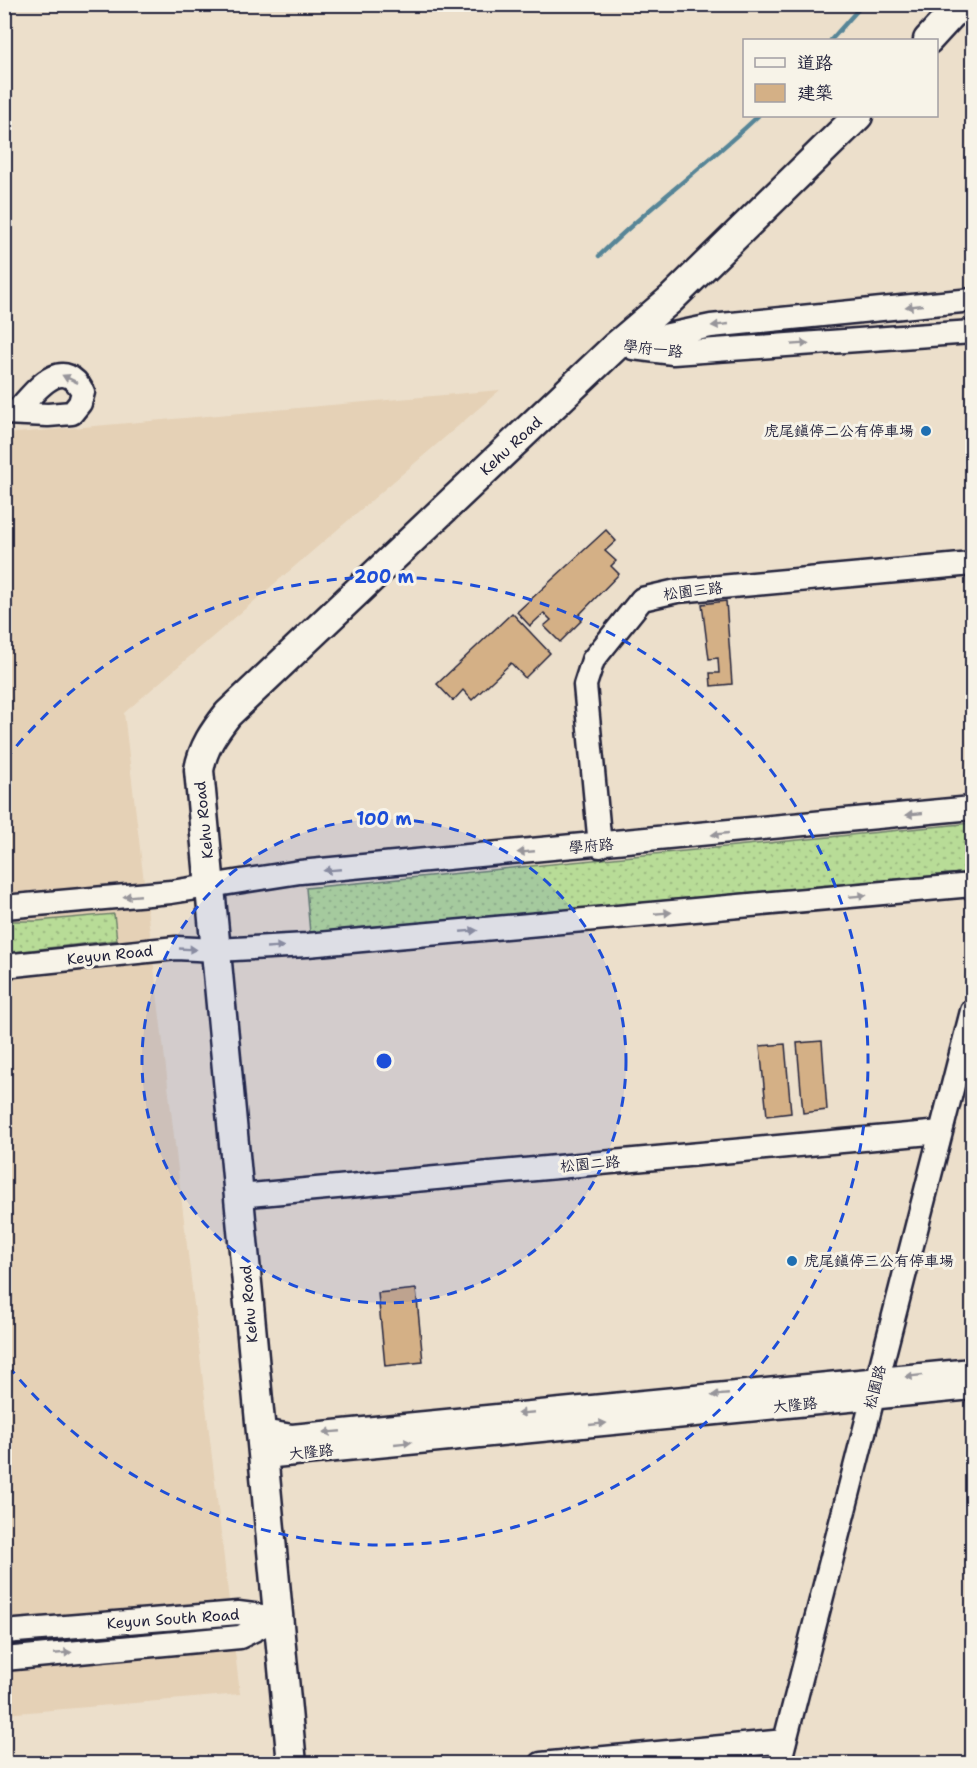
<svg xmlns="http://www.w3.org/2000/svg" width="977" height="1768" viewBox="0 0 977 1768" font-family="'Shantell Sans','LXGW WenKai TC',sans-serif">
<defs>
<pattern id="grass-dots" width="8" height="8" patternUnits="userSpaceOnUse" patternTransform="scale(1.5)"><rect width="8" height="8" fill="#b8dc97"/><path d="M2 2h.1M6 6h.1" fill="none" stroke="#9ebc83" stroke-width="1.8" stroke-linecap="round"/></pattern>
</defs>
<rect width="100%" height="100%" fill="#ecdfcb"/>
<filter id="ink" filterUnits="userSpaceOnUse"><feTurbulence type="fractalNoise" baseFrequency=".0167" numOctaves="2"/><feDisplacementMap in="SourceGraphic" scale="12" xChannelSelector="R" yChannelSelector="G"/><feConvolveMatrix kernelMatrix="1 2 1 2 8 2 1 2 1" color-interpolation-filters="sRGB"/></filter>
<g filter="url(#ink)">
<path fill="#e5d1b6" d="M500,390L124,713L240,1694L5,1714V434Z"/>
<path fill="url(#grass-dots)" stroke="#6d7f69" stroke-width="1.5" d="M972,823V872L310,933L306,888Z
M114,914L117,940L5,953V921H37Z"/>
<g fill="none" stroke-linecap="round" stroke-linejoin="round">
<path stroke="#568597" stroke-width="4.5" d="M831,40L863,4
M599,256C649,206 707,165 758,116"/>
</g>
<path fill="#d4b086" stroke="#22223b" stroke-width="1.5" d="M606,530L616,541L605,551L616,561L611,566L619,574L578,616L582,620L560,642L544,626L551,620L544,613L530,626L517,612Z
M726,601L732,684L711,686L710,673H719L718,658L709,659L702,604Z
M512,613L550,653L525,678L511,663L472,700L463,690L453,701L437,684Z
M822,1041L827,1110L803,1113L797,1043Z
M785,1044L791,1113L767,1116L760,1046Z
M416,1289L423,1362L385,1366L378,1293Z"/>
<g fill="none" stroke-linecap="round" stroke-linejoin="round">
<g stroke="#22223b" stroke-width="27">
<path id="minor" d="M616,346L711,326L972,300
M633,348L673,353L972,332
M4,413L48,415L72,413L80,403L83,392C62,352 34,393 16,412
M600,846L585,685L593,660L642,599L677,591L972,564
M4,907L171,892L300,872L972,808
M4,966L176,948L216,950L307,945L972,885
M239,1196L941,1132
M972,1370L292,1436L274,1433L263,1451L274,1456L972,1388
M4,1632L238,1613L278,1618
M4,1659L240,1637L278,1618
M541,1764L785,1741
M779,1764L972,1011"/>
</g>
<g stroke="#22223b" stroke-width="33">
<path id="major" d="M928,40L961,4
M292,1764L199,770C203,747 214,732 228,714L616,346L671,299L858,116"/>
</g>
<use href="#minor" stroke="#f7f3e8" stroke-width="22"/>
<use href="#major" stroke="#f7f3e8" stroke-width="28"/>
</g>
<defs><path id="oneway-solid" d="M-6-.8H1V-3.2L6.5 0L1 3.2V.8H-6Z" transform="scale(1.5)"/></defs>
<g fill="#97959a">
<use href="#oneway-solid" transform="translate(914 306) rotate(174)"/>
<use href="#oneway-solid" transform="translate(720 325) rotate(174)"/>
<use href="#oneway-solid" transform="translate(800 344) rotate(-4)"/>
<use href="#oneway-solid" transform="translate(70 379) rotate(-154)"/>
<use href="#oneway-solid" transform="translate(914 814) rotate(174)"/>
<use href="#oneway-solid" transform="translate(720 834) rotate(174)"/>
<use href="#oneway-solid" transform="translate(526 852) rotate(175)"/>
<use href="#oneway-solid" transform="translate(332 870) rotate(175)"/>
<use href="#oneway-solid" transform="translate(132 896) rotate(175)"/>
<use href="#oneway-solid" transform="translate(858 896) rotate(-5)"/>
<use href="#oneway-solid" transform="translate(663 913) rotate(-5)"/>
<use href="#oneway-solid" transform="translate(469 931) rotate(-5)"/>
<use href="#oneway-solid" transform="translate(275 947) rotate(-3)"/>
<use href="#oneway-solid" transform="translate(188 949) rotate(3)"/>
<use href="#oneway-solid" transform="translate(914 1376) rotate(174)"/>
<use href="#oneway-solid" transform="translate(720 1395) rotate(175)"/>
<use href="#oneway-solid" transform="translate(526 1413) rotate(175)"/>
<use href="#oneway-solid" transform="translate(598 1424) rotate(-6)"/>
<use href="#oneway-solid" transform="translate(332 1432) rotate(175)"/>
<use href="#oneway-solid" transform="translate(403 1443) rotate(-6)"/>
<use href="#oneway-solid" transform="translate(63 1653) rotate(-5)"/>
</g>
</g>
<circle cx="384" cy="1061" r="242" fill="#1d4ed8" fill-opacity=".12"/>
<g fill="none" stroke="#1d4ed8" stroke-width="3" stroke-dasharray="10 8">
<circle cx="384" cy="1061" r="242"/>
<path d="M5 760A484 484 0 1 1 5 1362"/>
</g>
<g fill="#1f6fb2" stroke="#f7f3e8" stroke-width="2">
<circle cx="926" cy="431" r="6"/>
<circle cx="792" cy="1261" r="6"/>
</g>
<g text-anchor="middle" stroke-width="6" stroke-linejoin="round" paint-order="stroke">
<g font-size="15" fill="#22223b" stroke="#f7f3e8">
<text transform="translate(653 349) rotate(6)" y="5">學府一路</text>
<text transform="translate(511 446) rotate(-43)" y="5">Kehu Road</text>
<text transform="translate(693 591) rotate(-7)" y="5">松園三路</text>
<text transform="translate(204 820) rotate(-96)" y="5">Kehu Road</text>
<text transform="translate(591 846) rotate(-5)" y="5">學府路</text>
<text transform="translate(110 955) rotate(-6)" y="5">Keyun Road</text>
<text transform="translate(590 1164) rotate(-5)" y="5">松園二路</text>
<text transform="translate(249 1304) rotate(-95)" y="5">Kehu Road</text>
<text transform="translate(875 1387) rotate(-75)" y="5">松園路</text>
<text transform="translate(795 1405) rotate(-6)" y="5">大隆路</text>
<text transform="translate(311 1452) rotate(-6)" y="5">大隆路</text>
<text transform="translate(173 1619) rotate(-4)" y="5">Keyun South Road</text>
</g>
<g font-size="15" fill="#22223b" stroke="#f7f3e8" text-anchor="end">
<text x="914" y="436">虎尾鎮停二公有停車場</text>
<text x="804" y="1266" text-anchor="start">虎尾鎮停三公有停車場</text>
</g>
</g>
<circle cx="384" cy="1061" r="9" fill="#1d4ed8" stroke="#f7f3e8" stroke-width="3"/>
<g font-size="18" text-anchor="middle" font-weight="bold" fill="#1d4ed8" stroke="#f7f3e8" stroke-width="6" stroke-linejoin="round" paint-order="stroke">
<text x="384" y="583">200 m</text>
<text x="384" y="825">100 m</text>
</g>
<rect width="977" height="1768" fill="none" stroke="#f7f3e8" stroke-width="24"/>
<rect x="12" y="12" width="953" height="1744" fill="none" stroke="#22223b" stroke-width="2" filter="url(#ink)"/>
<rect x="743" y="39" width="195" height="78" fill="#f7f3e8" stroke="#a29fa3" stroke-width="1.5"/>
<rect x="755" y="58" width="30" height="9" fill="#f7f3e8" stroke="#a29fa3" stroke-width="1.5"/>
<text x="797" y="69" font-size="18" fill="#22223b">道路</text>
<rect x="755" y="84" width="30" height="18" fill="#d4b086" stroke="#a29fa3" stroke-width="1.5"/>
<text x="797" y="99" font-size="18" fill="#22223b">建築</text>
</svg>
